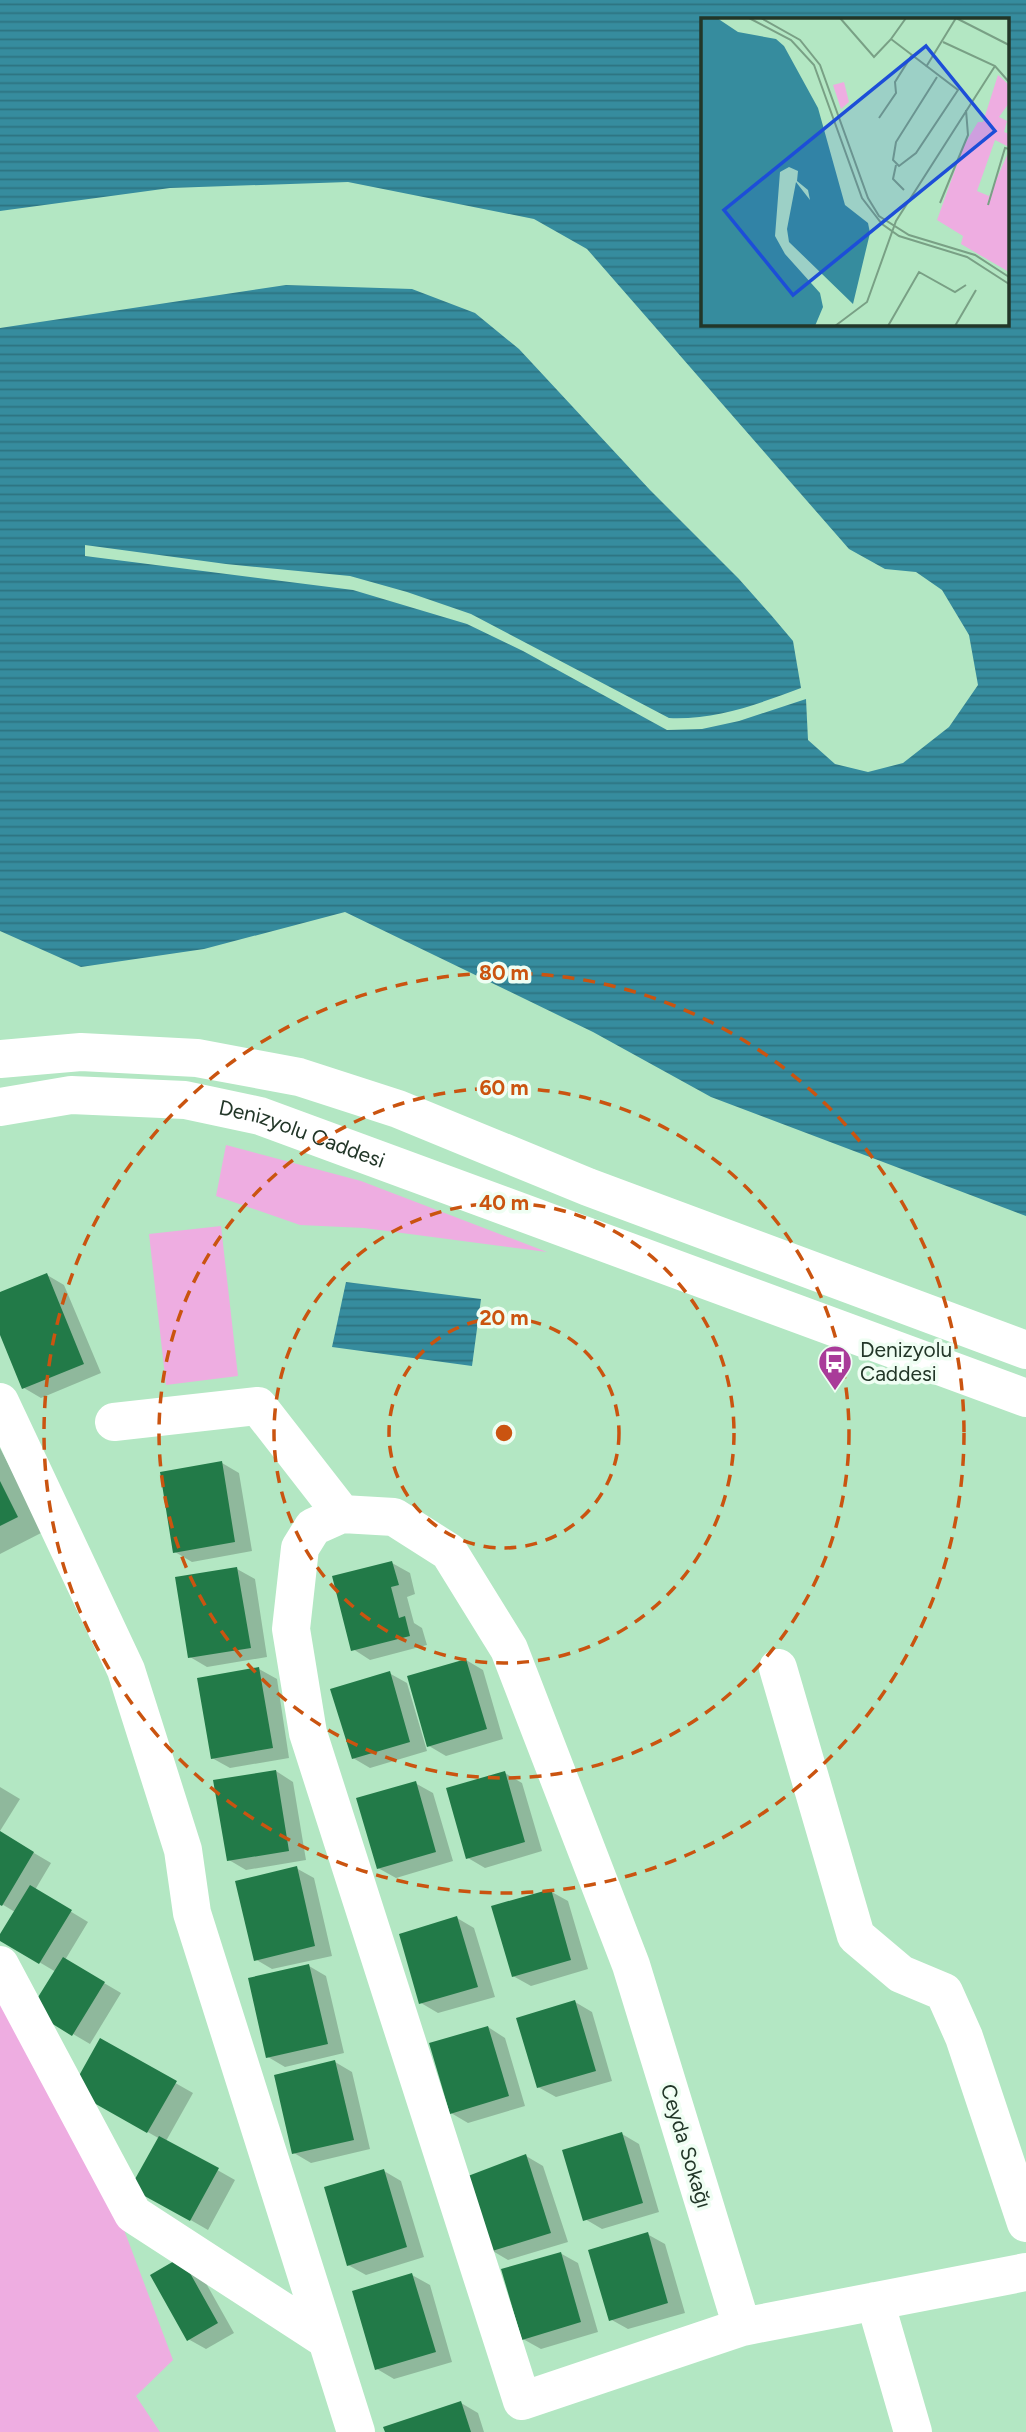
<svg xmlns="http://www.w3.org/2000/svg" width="1026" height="2432" viewBox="0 0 1026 2432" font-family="Figtree,sans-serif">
<defs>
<pattern id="water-rules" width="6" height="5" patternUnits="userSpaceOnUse" patternTransform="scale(1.75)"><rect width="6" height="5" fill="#368c9e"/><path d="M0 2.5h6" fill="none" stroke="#2d7381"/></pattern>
</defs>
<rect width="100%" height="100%" fill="#b3e7c3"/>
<path fill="#eeade1" d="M226,1145L361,1181L547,1252L364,1228L300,1225L216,1196Z
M221,1226L238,1376L166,1385L149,1234Z
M0,1965L85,2126L173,2360L136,2396L160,2432H0Z"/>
<path fill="url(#water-rules)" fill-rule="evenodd" d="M0,0H1026V1216L711,1097L593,1032L345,912L204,949L81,967L0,931V328L286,285L412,289L475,313L519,349L650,490L739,579L771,615L793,641L801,688C758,704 716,720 669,718L471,614L407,592L350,576L226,564L85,545V556L353,590L467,624L523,651L667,730L702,729L739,721L806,699L808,740L835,764L868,772L903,763L949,727L978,685L969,635L942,590L916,572L885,569L849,549L587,249L534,219L348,182L170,188L0,211ZM1007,19V324H702V19Z
M346,1282L481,1299L472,1366L332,1347Z"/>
<path fill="#0003" d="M47,1275L64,1285L101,1373L41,1398L24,1388L0,1330V1294Z
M0,1448L43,1532L0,1554Z
M222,1463L239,1473L252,1551L192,1562L175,1552Z
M392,1563L410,1573L415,1594L407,1597L414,1623L422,1628L427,1645L370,1660L353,1649Z
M237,1569L255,1579L267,1657L207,1667L190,1657Z
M466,1660L483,1670L503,1739L446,1756L429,1746Z
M259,1669L277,1679L289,1758L230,1768L212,1758Z
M389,1673L407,1683L427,1751L370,1768L353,1758Z
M276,1771L293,1782L306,1860L246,1870L229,1860Z
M505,1773L522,1783L542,1851L485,1868L468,1858Z
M415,1783L433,1793L453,1861L396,1878L378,1868Z
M0,1787L20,1799L0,1831Z
M0,1833L51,1863L35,1890L88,1922L65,1960L121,1993L90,2044L32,2010L56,1972L0,1939L15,1912L0,1903Z
M296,1868L314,1878L332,1956L272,1969L255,1959Z
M550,1891L568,1901L588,1969L531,1986L513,1976Z
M457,1918L474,1928L495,1997L438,2013L421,2003Z
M309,1966L326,1976L344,2053L285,2067L268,2057Z
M575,2002L592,2012L612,2081L556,2097L538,2087Z
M488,2027L505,2038L525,2106L468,2123L451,2113Z
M101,2041L193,2093L166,2141L235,2180L208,2230L133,2187L160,2139L74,2090Z
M335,2062L352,2072L370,2149L311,2163L294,2153Z
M622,2134L639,2144L659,2212L602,2229L585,2219Z
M526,2156L543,2166L568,2242L508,2260L491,2250Z
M384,2171L401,2181L424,2257L366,2275L348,2265Z
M647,2234L665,2244L685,2313L628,2329L610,2319Z
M560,2253L578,2263L598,2332L541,2349L523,2339Z
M181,2259L198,2269L234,2333L206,2349L188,2339Z
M412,2275L430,2285L452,2362L394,2379L377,2369Z
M461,2403L478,2413L484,2432H387Z"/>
<path fill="#227a48" d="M47,1273L84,1364L22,1389L0,1335V1292Z
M222,1461L235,1542L173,1553L160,1472Z
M0,1481L18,1517L0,1526Z
M392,1561L399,1585L391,1587L399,1618L405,1616L410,1636L351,1651L332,1576Z
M237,1567L251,1648L188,1658L175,1577Z
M466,1659L487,1729L427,1747L407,1676Z
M259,1667L273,1748L211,1759L197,1678Z
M390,1671L410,1742L352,1759L330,1689Z
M276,1770L289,1851L227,1861L213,1780Z
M505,1771L525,1842L466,1859L446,1788Z
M416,1781L436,1852L377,1869L356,1798Z
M0,1831L34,1852L2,1906L0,1905Z
M297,1866L315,1946L254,1961L235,1881Z
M30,1885L72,1910L39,1964L0,1941V1934Z
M551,1889L571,1960L512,1977L491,1906Z
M457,1916L478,1987L419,2004L399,1934Z
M63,1957L105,1982L72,2036L30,2010Z
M309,1964L328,2044L266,2058L248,1978Z
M575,2000L596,2071L537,2088L516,2018Z
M488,2026L509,2096L450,2114L429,2043Z
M100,2038L177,2081L147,2133L71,2090Z
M335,2060L354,2140L292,2154L274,2075Z
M622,2132L643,2203L583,2221L562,2150Z
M159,2136L219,2168L190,2221L130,2188Z
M526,2154L551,2233L489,2252L468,2176Z
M384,2169L407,2247L347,2266L324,2187Z
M648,2232L668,2303L609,2321L588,2250Z
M561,2252L581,2322L522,2340L501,2269Z
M181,2257L218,2323L187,2341L150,2275Z
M412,2273L436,2352L375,2370L352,2291Z
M461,2401L471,2432H385L383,2427Z"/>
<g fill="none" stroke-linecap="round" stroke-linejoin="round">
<path stroke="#fff" stroke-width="38" d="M0,1402L126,1670L183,1850L192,1913L356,2432
M114,1422L258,1406L342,1514
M778,1668L856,1936L901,1974L944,1992L964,2037L1026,2223
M0,1965L133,2214L327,2340
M875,2301L913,2432
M742,2327L631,1965L509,1649L449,1552L394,1517L342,1514L313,1527L300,1548L291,1629L308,1733L522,2401L742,2327L1026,2272"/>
<g stroke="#fff" stroke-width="38">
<path d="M0,1059L81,1052L197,1058L299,1077L398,1109L588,1187L1026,1350"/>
<path id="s1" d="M0,1107L71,1095L185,1100L260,1116L1026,1398"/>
</g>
</g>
<g fill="none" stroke="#ca5410" stroke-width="3.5" stroke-dasharray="12 9">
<circle cx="504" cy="1433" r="115"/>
<circle cx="504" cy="1433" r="230"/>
<circle cx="504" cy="1433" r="345"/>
<circle cx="504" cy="1433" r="460"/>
</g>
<defs>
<g id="bus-pin" transform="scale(1.75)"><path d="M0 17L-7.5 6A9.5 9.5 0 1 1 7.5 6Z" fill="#a93b99" stroke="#effef3"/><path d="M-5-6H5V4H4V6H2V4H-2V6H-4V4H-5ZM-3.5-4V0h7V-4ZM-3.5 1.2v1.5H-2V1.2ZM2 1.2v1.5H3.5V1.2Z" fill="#fff"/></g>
</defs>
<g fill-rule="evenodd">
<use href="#bus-pin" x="835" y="1362"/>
</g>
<g text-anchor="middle" stroke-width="7" stroke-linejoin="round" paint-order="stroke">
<g font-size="21" fill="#223628" stroke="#effef3">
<text dy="7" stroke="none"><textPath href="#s1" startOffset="308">Denizyolu Caddesi</textPath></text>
<text transform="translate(686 2146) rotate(73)" y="7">Ceyda Sokağı</text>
</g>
<g font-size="21" fill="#223628" stroke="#effef3" text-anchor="start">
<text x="860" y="1357">Denizyolu<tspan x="860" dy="24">Caddesi</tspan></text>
</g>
</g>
<g transform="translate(701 18)">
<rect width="308" height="308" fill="#b3e7c3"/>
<path d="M297,57L308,67V85L298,99L306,103L303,114L308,116V129L294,122L276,173L288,178L308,133V254L260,226L262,218L236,202L263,127L277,104H282ZM143,64L148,84L140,91L132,67Z" fill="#eeade1"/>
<path d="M0,0H16L37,14L75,21L83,28L117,90L144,187L167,205L169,215L152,286L88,224L86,211L95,164L109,182L107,172L96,163L97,153L88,149L79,154L74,218L84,236L119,275L122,289L114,308H0Z" fill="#368c9e"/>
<path fill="none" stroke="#79a085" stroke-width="2" d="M48,0L90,22L113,47L161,180L181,206L198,218L266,239L308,266M60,0L99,22L119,47L167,180L178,198L208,217L274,237L308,259M139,0L173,39L190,21L257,72L215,135L198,148L192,142L195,124L236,59M255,0L308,27M190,21L205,0M242,24L294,48L308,64M225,49L255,0M178,100L195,75L194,64L211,37M195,147L192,161L203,172M239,185L267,117L265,92M287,187L304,130L308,131M134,308L166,284L195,203L294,48M187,308L218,254L254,274L265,267M254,308L275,272"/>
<path fill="#1d4ed8" fill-opacity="0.15" stroke="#1d4ed8" stroke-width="3.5" d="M225,28L294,113L92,277L23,192Z"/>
<rect width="308" height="308" fill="none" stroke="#223628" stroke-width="3.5"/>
</g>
<circle cx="504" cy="1433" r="10" fill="#ca5410" stroke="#effef3" stroke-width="3.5"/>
<g font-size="21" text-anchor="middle" font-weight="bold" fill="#ca5410" stroke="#effef3" stroke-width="7" stroke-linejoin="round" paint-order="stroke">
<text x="504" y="980">80 m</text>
<text x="504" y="1095">60 m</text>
<text x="504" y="1210">40 m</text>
<text x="504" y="1325">20 m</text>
</g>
</svg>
